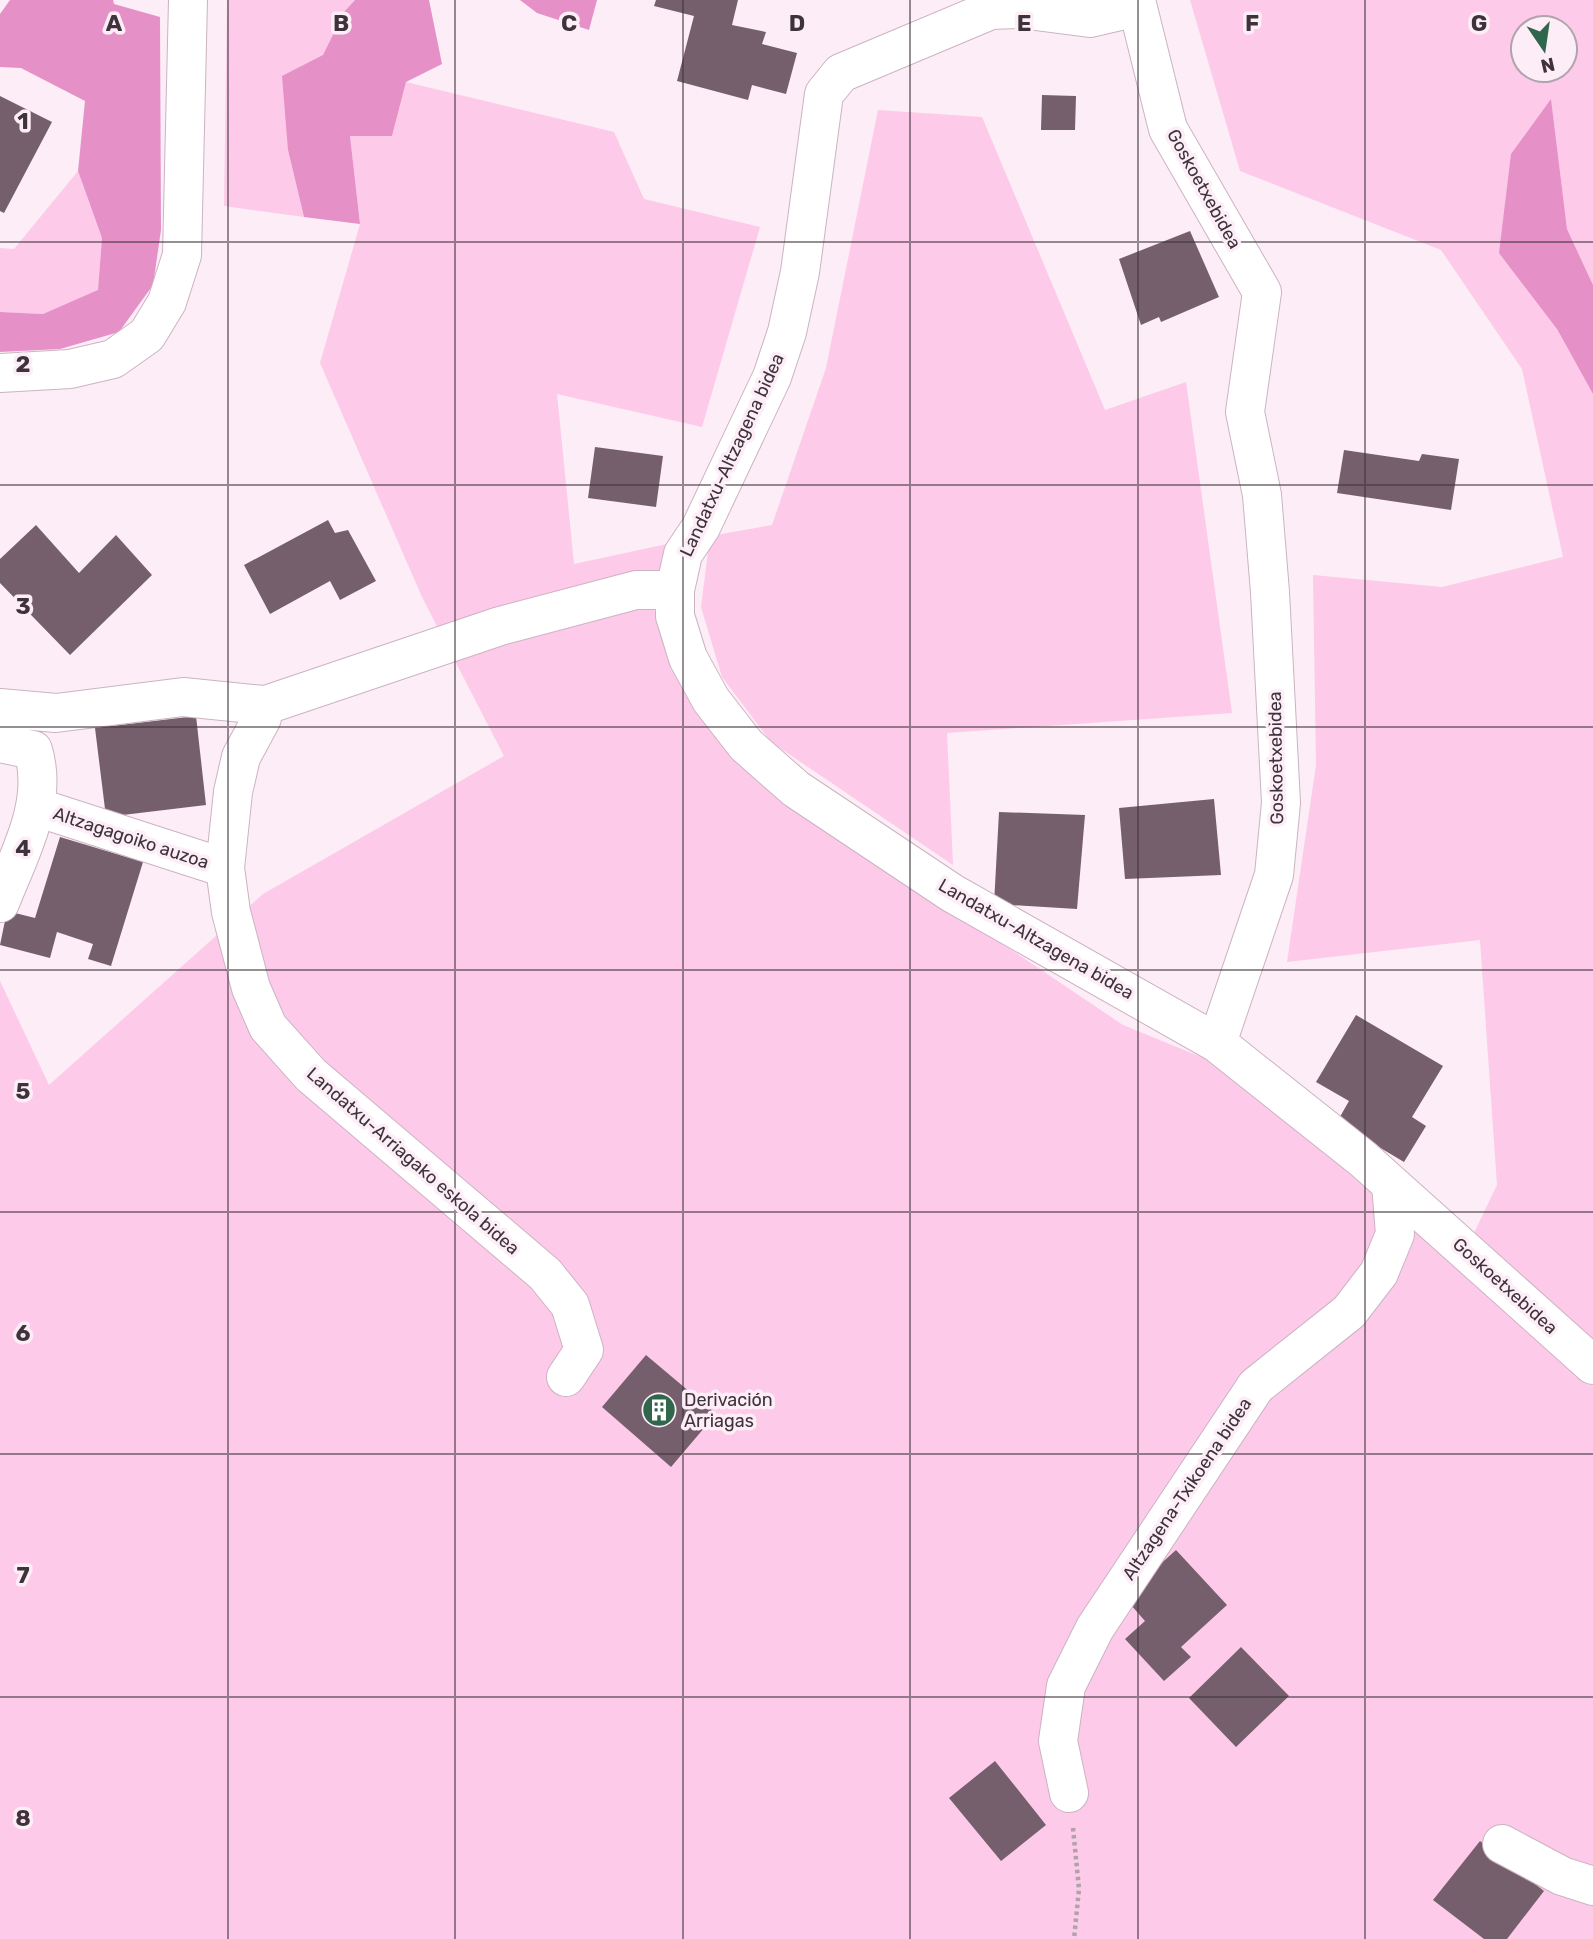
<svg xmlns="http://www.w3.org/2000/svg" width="1593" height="1939" viewBox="0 0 1593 1939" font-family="Rubik,sans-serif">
<rect width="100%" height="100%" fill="#fdedf6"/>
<path fill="#fdcae9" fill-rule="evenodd" d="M227,0H355L344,12L323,55L288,150L304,217L224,206Z
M1190,0H1593V285L1567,229L1551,100L1557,329L1593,394V1341L1473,1235L1497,1185L1480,940L1287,962L1316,765L1313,575L1442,587L1563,557L1522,369L1441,250L1240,171ZM1523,28H1565V70H1523Z
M406,82L614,132L644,199L760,227L702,427L557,394L574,564L667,544L654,610L672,641L857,846L1123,1025L1228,1068L1593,1386V1939H0V981L49,1085L263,894L504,756L422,597L320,363L360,224L350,136H392Z
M878,110L982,117L1105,410L1186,382L1232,713L947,733L953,865L771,742L722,677L701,607L710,536L772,525L826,368Z
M78,171L102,238L98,291L43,314L0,312V248L14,249Z"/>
<path fill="#e590c6" d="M10,0H113L114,4L160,17L161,230L153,285L119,332L60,349L0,352V312L43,314L98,290L102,238L78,171L85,101L21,68L0,67V14Z
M355,0H429L442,64L406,82L392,136H350L360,224L304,217L288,150L282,76L323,55L344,12Z
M520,0H597L589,30L537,13Z
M1551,99L1567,229L1593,285V394L1557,329L1499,253L1511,154Z"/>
<path fill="#755f6c" d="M656,0H738L732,25L766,32L762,44L797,53L786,94L752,85L748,100L677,81L694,16L654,6Z
M1042,95L1076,96L1075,130H1041Z
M0,96L52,122L4,213L0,211Z
M1190,231L1219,297L1161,322L1159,317L1141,325L1119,259Z
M595,447L663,456L656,507L588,498Z
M1344,450L1419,461L1422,454L1459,459L1451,510L1337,493Z
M328,520L335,533L348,530L376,581L340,600L330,581L270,614L244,565Z
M36,525L79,573L116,535L152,575L70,655L0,583V559Z
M196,716L206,805L106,817L95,728Z
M1214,799L1221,875L1125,879L1119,808Z
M999,812L1085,815L1077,909L994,904Z
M60,837L143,862L111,966L88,959L93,944L57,932L50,958L0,945L7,911L35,918Z
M1356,1015L1443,1066L1412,1117L1426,1126L1404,1162L1337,1122L1349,1101L1316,1082Z
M646,1355L716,1414L671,1467L602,1407Z
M1176,1550L1227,1605L1181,1647L1191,1657L1164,1681L1125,1639L1145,1621L1124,1597Z
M1241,1647L1289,1696L1236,1747L1189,1698Z
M995,1761L1046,1825L1001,1861L949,1798Z
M1480,1841L1544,1891L1507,1939H1484L1433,1900Z"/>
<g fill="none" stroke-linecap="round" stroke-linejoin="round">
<g stroke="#ccb3c2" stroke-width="40">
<path id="minor" d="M1132,0L1120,11L1090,18L1020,9L991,10L841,73L824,94L800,272L787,332L772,377L701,527L683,554L675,590V616L688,658L711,700L746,745L796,789L952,893L1217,1043L1363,1159L1593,1365
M1136,0L1168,129L1262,292L1245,412L1262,495L1270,592L1281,803L1274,875L1217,1043
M0,373L70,369L113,359L147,335L167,302L182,255L188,0
M266,705L500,626L636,590H675
M0,708L56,713L183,697L263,705L262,718L241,757L233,792L225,868L231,912L251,988L268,1027L311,1075L545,1274L570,1305L584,1350L566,1377
M0,743L33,750C49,803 19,854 0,903
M36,807L225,868
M1069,1793L1058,1741L1066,1686L1095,1628L1256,1386L1349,1312L1379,1273L1395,1234L1391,1184
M1502,1844L1562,1876L1593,1886"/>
</g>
<path stroke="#b0a2aa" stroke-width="4.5" stroke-dasharray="3.5 3.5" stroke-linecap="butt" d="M1073,1828L1079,1889L1074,1939"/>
<use href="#minor" stroke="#fff" stroke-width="38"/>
</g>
<path fill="none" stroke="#3e333a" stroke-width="2" stroke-opacity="0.55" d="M228,0V1939M455,0V1939M683,0V1939M910,0V1939M1138,0V1939M1365,0V1939M0,242H1593M0,485H1593M0,727H1593M0,970H1593M0,1212H1593M0,1454H1593M0,1697H1593"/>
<defs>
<g id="building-disc" transform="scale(1.75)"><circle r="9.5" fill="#30664c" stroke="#fdedf6"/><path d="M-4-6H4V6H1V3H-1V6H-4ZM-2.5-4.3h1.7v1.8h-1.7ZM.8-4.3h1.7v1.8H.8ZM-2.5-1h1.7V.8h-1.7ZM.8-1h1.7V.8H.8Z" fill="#fff"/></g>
</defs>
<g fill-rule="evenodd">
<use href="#building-disc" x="659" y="1410"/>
</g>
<g text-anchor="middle" stroke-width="7" stroke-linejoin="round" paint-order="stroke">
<g font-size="18" fill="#3e333a" stroke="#fdedf6">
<text transform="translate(1204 189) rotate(61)" y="6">Goskoetxebidea</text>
<text transform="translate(732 455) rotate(-65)" y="6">Landatxu-Altzagena bidea</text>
<text transform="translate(1276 758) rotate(-91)" y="6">Goskoetxebidea</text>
<text transform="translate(131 838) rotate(18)" y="6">Altzagagoiko auzoa</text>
<text transform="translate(1036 939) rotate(30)" y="6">Landatxu-Altzagena bidea</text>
<text transform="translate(413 1161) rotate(41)" y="6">Landatxu-Arriagako eskola bidea</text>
<text transform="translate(1505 1286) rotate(42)" y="6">Goskoetxebidea</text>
<text transform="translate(1187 1489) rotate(-56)" y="6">Altzagena-Txikoena bidea</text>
</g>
<g font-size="18" fill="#3e333a" stroke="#fdedf6" text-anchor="start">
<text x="684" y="1406">Derivación<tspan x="684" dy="21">Arriagas</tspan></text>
</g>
</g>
<g font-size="23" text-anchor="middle" font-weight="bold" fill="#3e333a" stroke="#fdedf6" stroke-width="7" stroke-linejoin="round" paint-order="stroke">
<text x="114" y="31">A</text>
<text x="341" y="31">B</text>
<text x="569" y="31">C</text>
<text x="797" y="31">D</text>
<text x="1024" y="31">E</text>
<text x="1252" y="31">F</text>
<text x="1479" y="31">G</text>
<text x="23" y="129">1</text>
<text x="23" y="372">2</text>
<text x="23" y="614">3</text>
<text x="23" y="856">4</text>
<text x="23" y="1099">5</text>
<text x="23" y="1341">6</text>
<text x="23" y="1583">7</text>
<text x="23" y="1826">8</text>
</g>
<g transform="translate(1544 49) rotate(167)"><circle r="33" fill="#fdedf6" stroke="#b1a3ab" stroke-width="2"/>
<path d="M0-5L12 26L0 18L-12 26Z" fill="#30664c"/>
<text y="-10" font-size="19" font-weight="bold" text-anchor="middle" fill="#3e333a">N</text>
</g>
</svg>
